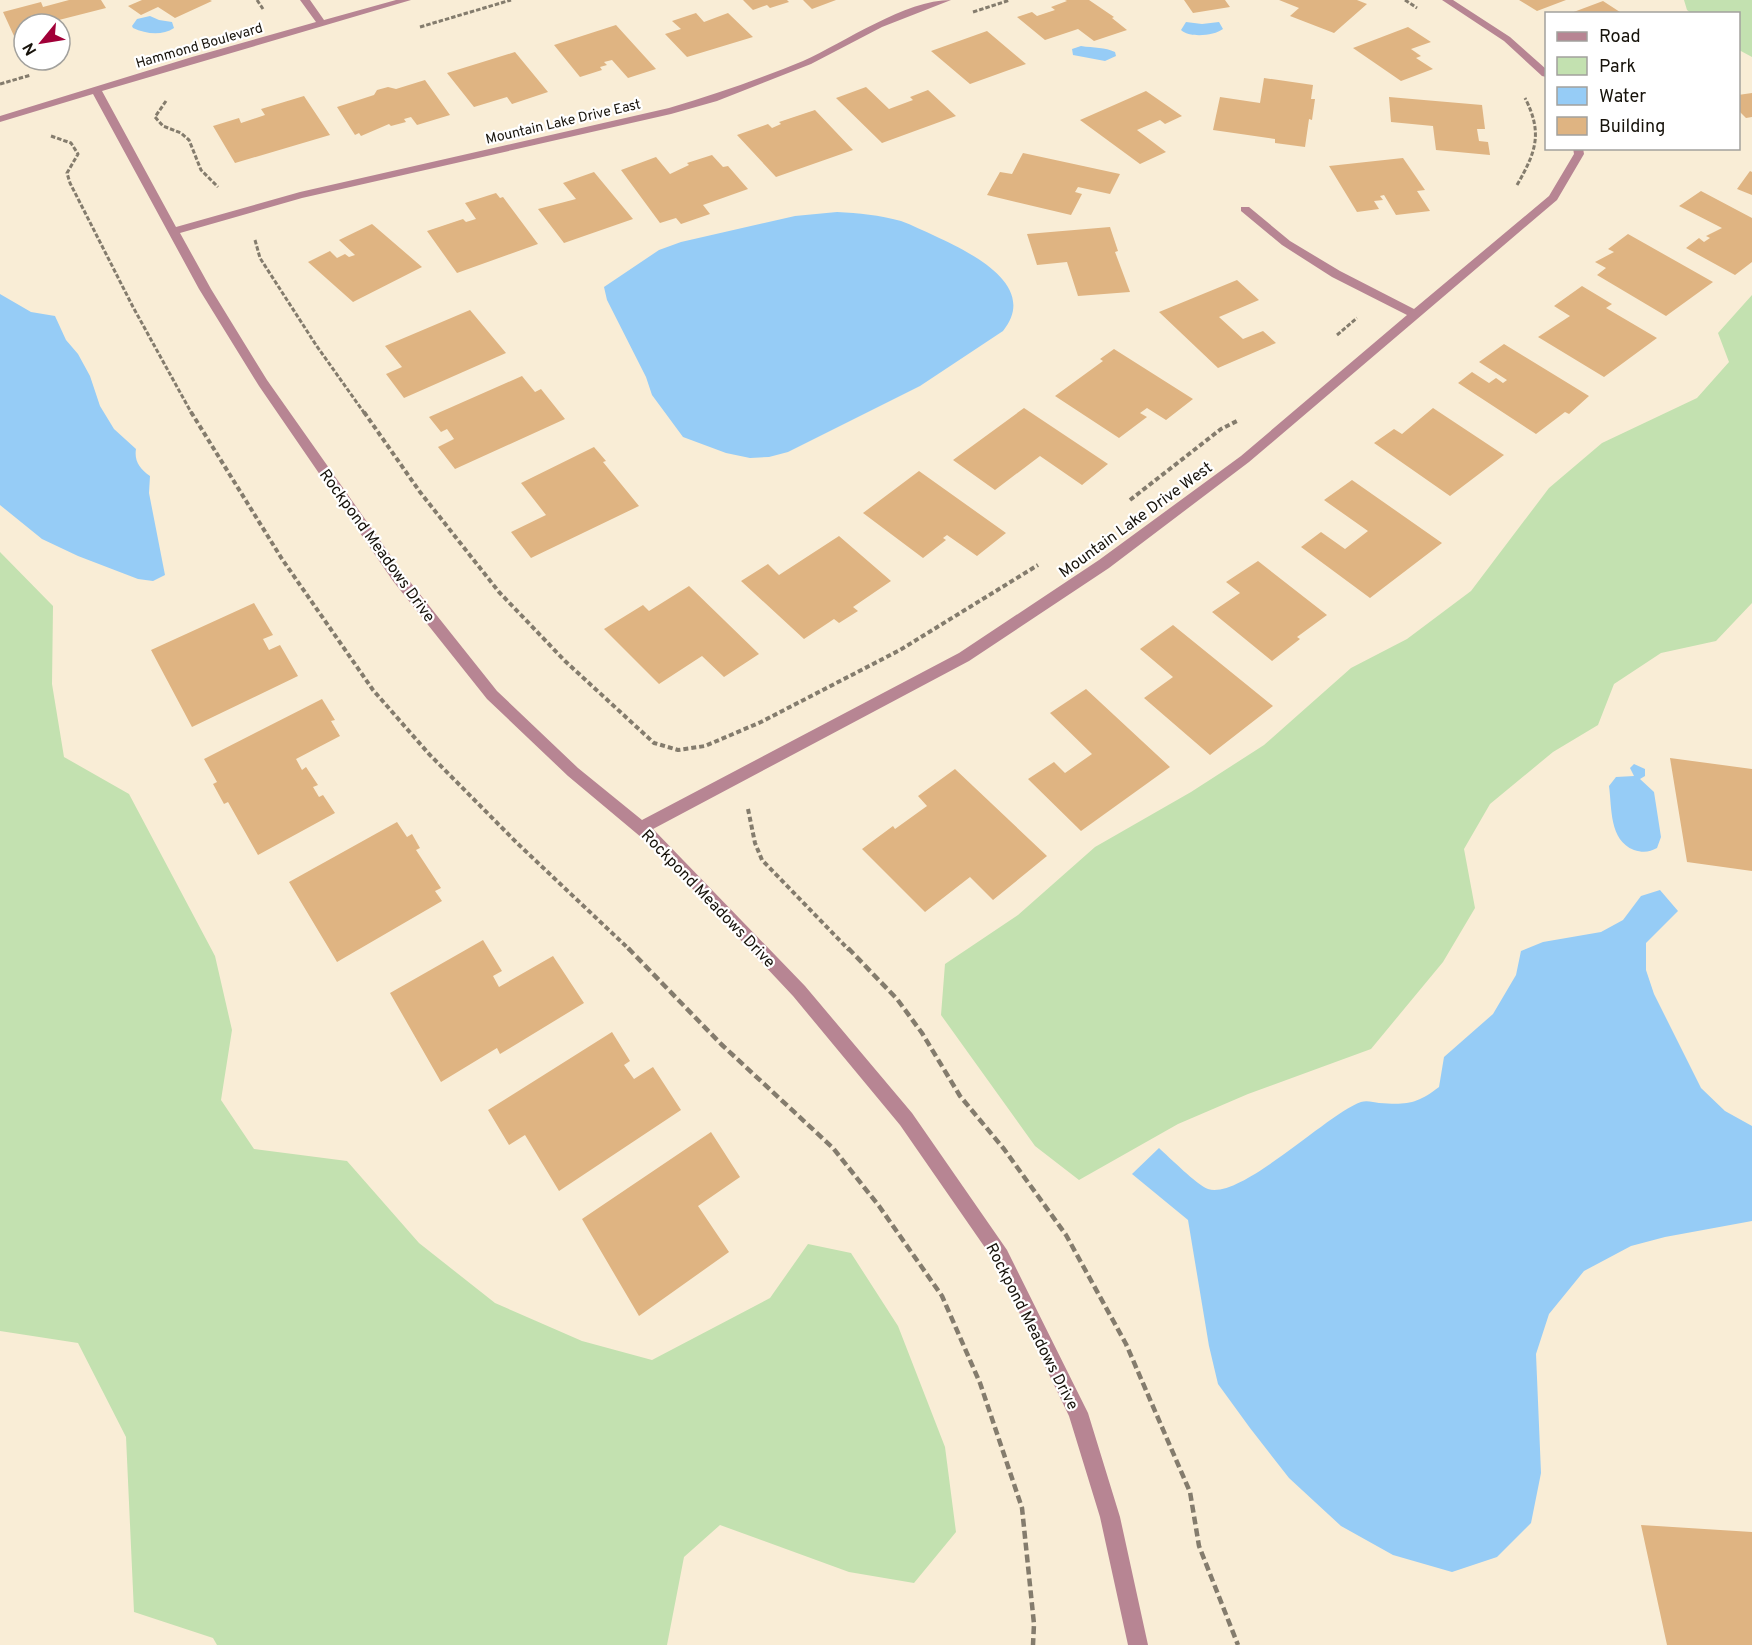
<svg xmlns="http://www.w3.org/2000/svg" width="1752" height="1645" viewBox="0 0 1752 1645" font-family="Overpass,sans-serif">
<rect width="100%" height="100%" fill="#f9edd6"/>
<path fill="#c3e1b0" d="M1684,0H1752V57L1739,50L1738,14L1691,13L1687,10Z
M1752,295V603L1716,641L1661,653L1614,684L1598,725L1553,752L1490,804L1464,849L1475,908L1443,962L1371,1049L1248,1094L1178,1124L1079,1180L1035,1146L941,1015L945,964L1018,915L1095,847L1191,792L1264,745L1351,668L1407,639L1471,591L1549,488L1602,443L1697,398L1729,362L1718,333Z
M0,552L53,606L52,684L64,757L129,794L215,956L232,1030L221,1100L254,1149L347,1161L419,1243L495,1303L582,1341L652,1360L770,1298L808,1244L851,1253L898,1326L945,1447L956,1532L914,1583L849,1572L720,1525L684,1557L667,1645H217L213,1638L134,1612L126,1437L78,1343L0,1331Z"/>
<path fill="#96ccf6" d="M150,16L159,20L172,22L174,28C162,36 146,34 133,28L132,26L137,19Z
M1186,22L1202,24L1219,22L1223,29C1214,36 1189,38 1181,30Z
M1081,46C1094,48 1105,47 1115,52L1116,56L1105,61L1073,55L1072,49Z
M837,212C859,213 879,215 901,221C912,225 924,231 935,236C969,252 1040,285 1003,331L920,386L788,452L769,457L750,458L726,453L683,437L652,395L646,377L607,300L604,287L659,250L681,242L795,216Z
M0,294L31,312L55,316L66,340L78,354L90,376L100,406L114,429L136,449C134,461 140,469 150,476L149,493L165,575L153,581L138,579L78,556L42,539L0,505Z
M1634,764L1645,769V776L1640,779L1654,792L1661,837L1657,848C1650,852 1643,853 1634,850C1609,840 1612,808 1609,786L1616,777L1634,776L1630,768Z
M1660,890L1678,911L1646,943V970L1654,994L1701,1088L1725,1111L1752,1126V1221L1665,1237L1631,1246L1584,1271L1549,1314L1536,1354L1541,1473L1531,1523L1497,1557L1452,1572L1393,1555L1341,1526L1289,1478L1250,1428L1218,1384L1209,1346L1188,1220L1132,1174L1159,1148C1169,1157 1197,1185 1208,1189C1241,1200 1327,1114 1361,1102C1366,1100 1374,1102 1379,1103C1407,1105 1417,1104 1439,1087L1444,1057L1493,1014L1516,975L1521,951L1543,942L1601,932L1623,920L1641,896Z"/>
<path fill="#dfb482" d="M69,0H101L106,8L51,22L52,24H24V33L14,36L3,12L41,2L43,7Z
M142,0H210L212,1L175,18L158,7L141,15L128,6Z
M743,0H787L789,2L770,8L767,5L753,10Z
M803,0H836L812,9Z
M1065,0H1089L1114,17L1112,18L1127,30L1094,41L1078,29L1045,40L1017,17L1032,12L1037,16L1055,10L1051,7L1067,1Z
M1184,0H1225L1230,7L1193,13Z
M1279,0H1357L1367,4L1334,33L1290,16L1299,8Z
M1519,0H1566L1537,11Z
M1603,1L1623,14H1571V13Z
M696,13L704,22L728,13L753,37L687,57L665,34L681,29L672,21Z
M616,25L656,69L628,78L612,60L604,62L607,65L600,67L602,70L580,77L554,45Z
M1408,27L1431,42L1411,49L1421,56L1416,58L1433,69L1401,81L1353,48Z
M987,31L1026,64L970,84L931,51Z
M515,52L548,92L512,104L507,97L474,107L447,73Z
M1264,78L1313,85L1311,99H1315L1312,120L1309,119L1305,147L1275,143V139L1213,130L1220,97L1260,103Z
M425,80L450,115L417,125L411,117L404,119L406,122L391,126L389,124L361,136L359,133L355,135L337,107L374,95L377,90L388,87L396,89Z
M866,87L889,109L913,100L910,97L928,90L956,116L882,143L836,98Z
M1146,91L1182,116L1165,124L1160,120L1137,130L1166,152L1140,164L1080,120Z
M1752,93V117L1746,118L1738,110V95Z
M304,96L330,135L235,163L213,126L239,118L241,123L265,115L261,109Z
M1389,97L1482,105L1485,129H1477L1479,141L1488,142L1490,155L1436,150L1433,126L1391,122Z
M815,110L853,150L776,177L737,135L768,124L772,128L781,124L779,122Z
M1023,153L1120,174L1110,194L1078,187L1075,192L1082,194L1071,215L987,195L1000,172L1012,174Z
M712,155L723,167L728,166L748,189L703,205L710,214L681,224L676,218L660,223L621,170L656,157L670,174L689,165L687,163Z
M1403,158L1425,190L1417,191L1430,211L1396,215L1384,195L1380,196L1383,200L1374,201L1379,209L1357,212L1329,166Z
M1750,171L1752,172V195L1737,189Z
M594,172L633,219L564,243L538,209L576,199L563,183Z
M1701,191L1752,218V262L1735,275L1686,248L1699,238L1704,242L1710,238L1706,236L1722,228L1679,206Z
M496,193L500,198L503,197L538,244L457,273L427,231L463,219L466,222L476,219L465,203Z
M372,224L422,267L353,302L308,262L330,251L337,258L345,254L349,257L355,255L339,240Z
M1110,227L1118,251L1115,252L1130,292L1078,296L1067,262L1037,265L1027,234Z
M1628,234L1713,282L1666,316L1597,275L1606,268L1595,262L1614,252L1608,249Z
M1237,280L1259,300L1219,317L1243,339L1263,331L1276,343L1218,368L1159,312Z
M1582,286L1612,304L1606,308L1657,338L1604,377L1538,337L1570,316L1554,306Z
M470,310L506,353L404,398L386,374L402,367L385,346Z
M1504,344L1589,396L1569,414L1565,412L1536,434L1458,383L1472,372L1489,383L1496,378L1503,383L1507,380L1479,362Z
M1114,349L1193,399L1166,420L1147,408L1140,413L1147,417L1119,438L1055,396L1103,361L1100,359Z
M522,376L535,392L541,389L565,419L455,469L438,447L454,439L447,429L441,432L429,417Z
M1024,408L1108,464L1082,485L1040,456L995,490L953,460Z
M1433,408L1504,455L1450,496L1374,443L1394,429L1402,434Z
M594,447L606,461L603,462L639,506L531,558L511,532L546,515L521,483Z
M919,471L1006,533L977,556L947,535L943,538L946,540L923,558L863,513Z
M1352,480L1442,543L1370,598L1301,547L1321,532L1345,549L1368,531L1324,500Z
M839,536L891,581L853,607L858,611L839,623L834,619L804,639L741,581L768,564L779,575Z
M1258,561L1327,615L1297,637L1300,639L1272,661L1212,612L1240,593L1226,582Z
M689,586L759,654L724,677L702,656L659,684L604,629L643,605L649,611Z
M254,603L273,635L263,639L269,650L280,645L298,676L192,727L151,650Z
M1173,625L1273,706L1210,755L1144,698L1173,677L1140,649Z
M1086,689L1170,767L1081,831L1028,779L1054,762L1065,773L1092,754L1050,713Z
M322,699L335,720L331,721L340,736L296,759L302,770L306,767L318,785L313,787L319,797L323,795L335,813L258,855L228,802L224,804L213,784L217,782L204,759Z
M1670,758L1752,769V871L1687,862Z
M955,769L1047,856L993,900L970,877L925,912L862,849L893,826L895,829L927,806L918,796Z
M397,822L407,837L412,834L420,848L416,850L441,888L435,891L442,901L337,962L289,882Z
M483,940L502,971L493,976L499,987L553,956L584,1003L500,1054L497,1048L441,1082L390,993Z
M612,1032L630,1061L624,1065L634,1079L653,1067L681,1110L559,1191L525,1135L509,1145L488,1110Z
M711,1132L740,1177L698,1206L729,1252L639,1316L582,1219Z
M1641,1525L1752,1532V1645H1667Z"/>
<g fill="none" stroke-linecap="round" stroke-linejoin="round">
<path stroke="#847c6d" stroke-width="3" stroke-dasharray="4.5 2" stroke-linecap="butt" d="M257,0L263,9
M1405,0L1417,8
M973,12L1010,0
M420,27L511,0
M0,84L31,75
M166,101L155,117L163,126L181,133L189,140L201,170L218,187
M51,136L71,143L78,154L67,173L70,183L133,307L192,414
M1517,185C1536,152 1543,133 1525,98
M255,240L260,258L316,345L365,414
M1337,335L1357,318"/>
<path stroke="#847c6d" stroke-width="4" stroke-dasharray="5 3" stroke-linecap="butt" d="M191,412L282,559L373,690L429,754L517,843L630,950
M364,412L420,492L499,592L565,661L654,743L678,750L705,746L761,722L900,650L1038,565
M1130,500L1221,429L1237,421
M748,809L755,843L762,860L849,950"/>
<path stroke="#847c6d" stroke-width="4.5" stroke-dasharray="8 4" stroke-linecap="butt" d="M628,948L721,1044L833,1148L879,1206L942,1296L980,1383L1022,1508L1034,1624L1033,1645
M848,948L897,999L922,1033L960,1096L1004,1149L1066,1235L1126,1344L1190,1492L1199,1546L1238,1645"/>
<path fill="#b78593" fill-rule="evenodd" d="M300,0H310L324,20L396,0H411L102,91L176,227L300,192L669,108C714,95 759,79 803,61C845,42 905,0 951,0L882,27L811,64L717,101L671,114L302,198L180,233L211,289L267,380L403,573L497,691L578,768L642,820L959,653L1099,560L1241,456L1407,315L1332,277L1282,245L1241,211V207H1249L1290,241L1340,271L1414,309L1549,196L1574,154L1573,148H1583L1584,154L1557,200L1249,462L1109,568L969,661L653,829L805,986L912,1113L1007,1250L1088,1413L1120,1517L1148,1645H1128L1100,1517L1069,1416L995,1262L900,1125L793,996L654,848L568,776L487,699L393,581L259,386L199,289L93,94L0,122V116L192,57L316,22Z
M1442,0H1453L1510,37L1546,69V77L1542,76L1504,41Z"/>
</g>
<g text-anchor="middle" stroke-width="4.5" stroke-linejoin="round" paint-order="stroke">
<g font-size="14" fill="#17130b" stroke="#fff">
<text transform="translate(199 45) rotate(-16)" y="5">Hammond Boulevard</text>
<text transform="translate(563 121) rotate(-13)" y="5">Mountain Lake Drive East</text>
</g>
<g font-size="16" fill="#17130b" stroke="#fff">
<text transform="translate(1135 519) rotate(-36)" y="6">Mountain Lake Drive West</text>
<text transform="translate(378 545) rotate(54)" y="6">Rockpond Meadows Drive</text>
<text transform="translate(709 898) rotate(46)" y="6">Rockpond Meadows Drive</text>
<text transform="translate(1033 1326) rotate(63)" y="6">Rockpond Meadows Drive</text>
</g>
</g>
<rect x="1545" y="12" width="195" height="138" fill="#ffffff" stroke="#a2a19d" stroke-width="1.5"/>
<rect x="1557" y="32" width="30" height="9" fill="#b78593" stroke="#a2a19d" stroke-width="1.5"/>
<text x="1599" y="42" font-size="18" fill="#17130b">Road</text>
<rect x="1557" y="57" width="30" height="18" fill="#c3e1b0" stroke="#a2a19d" stroke-width="1.5"/>
<text x="1599" y="72" font-size="18" fill="#17130b">Park</text>
<rect x="1557" y="87" width="30" height="18" fill="#96ccf6" stroke="#a2a19d" stroke-width="1.5"/>
<text x="1599" y="102" font-size="18" fill="#17130b">Water</text>
<rect x="1557" y="117" width="30" height="18" fill="#dfb482" stroke="#a2a19d" stroke-width="1.5"/>
<text x="1599" y="132" font-size="18" fill="#17130b">Building</text>
<g transform="translate(42 42) rotate(240)"><circle r="28" fill="#ffffff" stroke="#a2a19d" stroke-width="1.5"/>
<path d="M0-4.5L10 22L0 15L-10 22Z" fill="#a10038"/>
<text y="-9" font-size="16" font-weight="bold" text-anchor="middle" fill="#17130b">N</text>
</g>
</svg>
